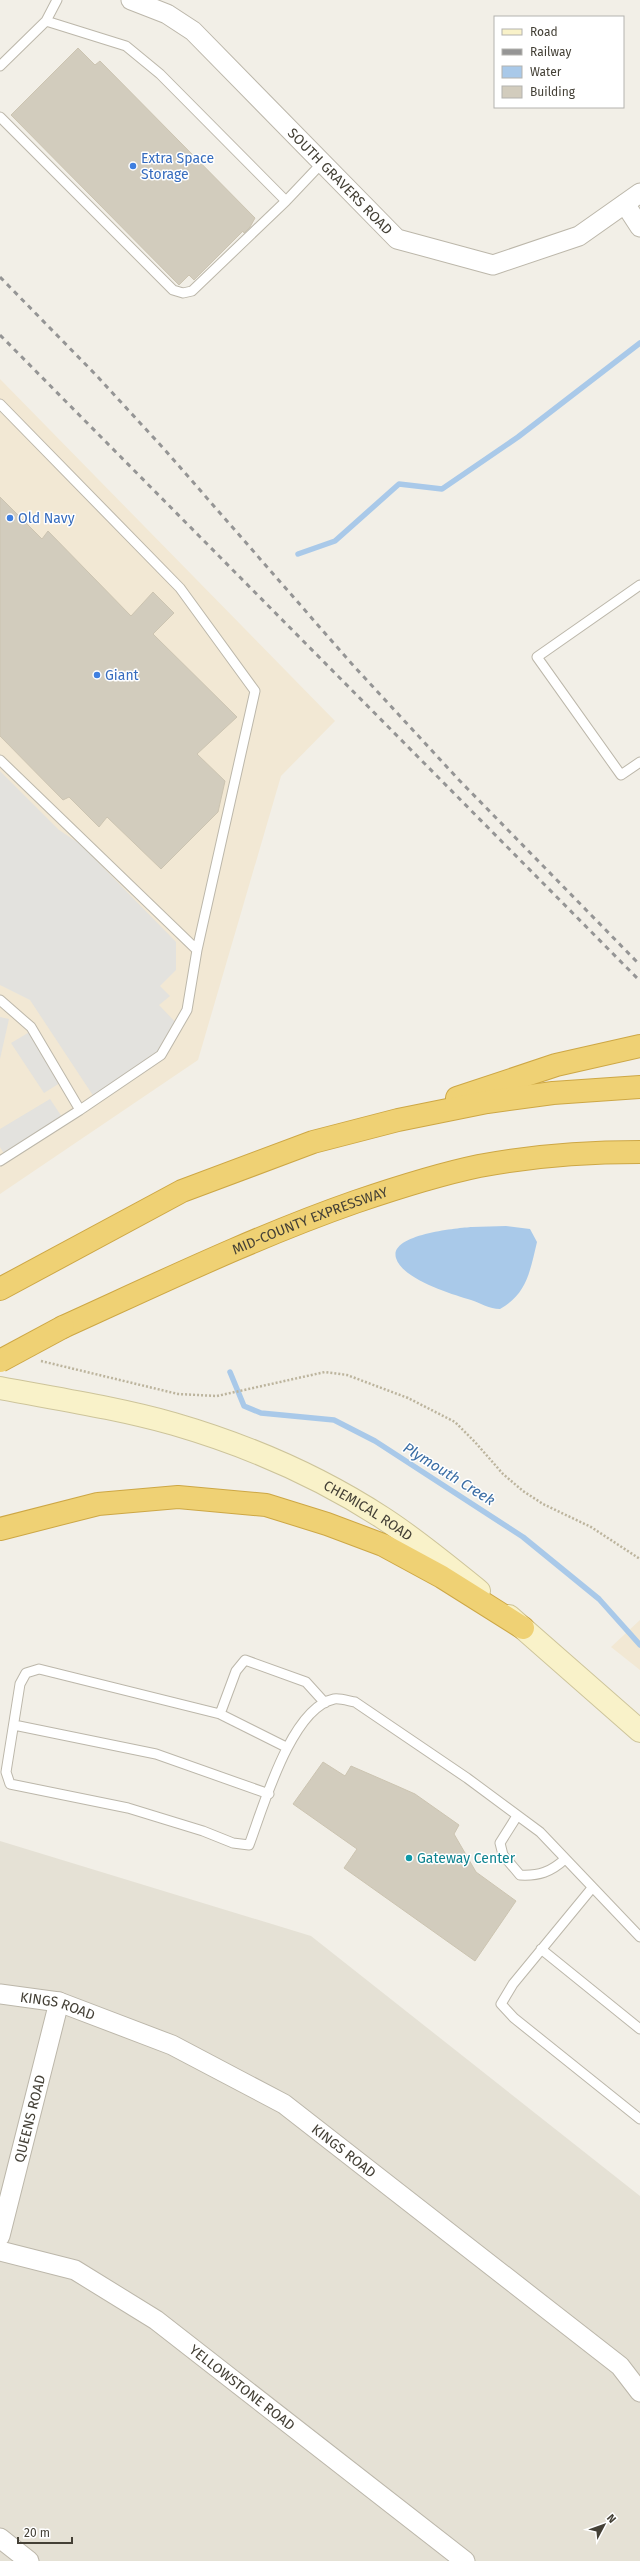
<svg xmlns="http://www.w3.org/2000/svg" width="640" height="2561" viewBox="0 0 640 2561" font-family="'Fira Sans',sans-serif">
<rect width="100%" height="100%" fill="#f2efe7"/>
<path fill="#e5e1d5" d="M0,1841L311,1936L640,2196V2561H0Z"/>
<path fill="#f2e8d4" d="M0,379L335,721L281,776L198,1060L0,1194Z
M640,1620V1670L611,1647Z"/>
<path fill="#e3e2de" d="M0,771L59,830L80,844L176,942V970L160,986L170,996L159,1005L178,1025L161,1055L96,1100L30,1000L0,985Z
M0,1017L9,1019L0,1059Z
M33,1030L63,1081L44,1093L11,1043Z
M50,1099L64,1120L6,1157L0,1147V1129Z"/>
<path fill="#a9c9e9" d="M472,1227L506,1226L530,1229L537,1242C530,1271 527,1294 500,1309C489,1309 481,1303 471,1300C451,1294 402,1279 396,1258C389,1234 458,1228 472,1227Z"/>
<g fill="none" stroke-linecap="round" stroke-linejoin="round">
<path stroke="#a9c9e9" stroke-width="5.5" d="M298,554L335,541L399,484L442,489L518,437L640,343
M230,1372L244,1406L261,1413L334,1420L375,1441L523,1537L599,1599L640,1645"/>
</g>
<path fill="#d2ccbd" stroke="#ccc4b1" d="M78,48L95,65L100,61L255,218L250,227L244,233L243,231L194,280L189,275L179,285L11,115Z
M0,497L42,539L48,531L131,616L153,592L174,613L153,634L237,717L197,754L225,781L218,812L161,869L107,817L99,827L69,797L63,800L0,736Z
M323,1762L345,1776L351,1766L397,1786L415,1794L459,1825L454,1834L476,1872L516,1901L475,1961L344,1868L357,1849L293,1804Z"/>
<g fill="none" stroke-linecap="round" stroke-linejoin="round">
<g stroke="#bcb7aa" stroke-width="11">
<path id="service" d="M46,21L126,46L160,74L286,201
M0,66L46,21L57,0
M0,117L173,290L183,293L192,291L286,201L322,163
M0,404L180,588L255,691L197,950
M640,585L537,657L621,775L640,762
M0,760L197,950L187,1010L161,1055L80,1110L0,1161
M0,1000L31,1027L80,1110
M220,1714L236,1671L245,1660L306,1682L325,1703
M14,1725L156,1754L269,1794
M286,1747L220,1714L39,1669L26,1673L20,1684L6,1772L10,1784L128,1808L203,1831L233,1843L249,1845C263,1808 291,1708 334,1699C340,1698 349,1701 355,1702L467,1778L540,1832L640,1937
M517,1816L500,1843L503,1855L520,1875C539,1876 551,1872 565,1859
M592,1888L513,1984L501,2004L514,2018L640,2119
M541,1949L640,2029"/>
</g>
<g stroke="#bcb7aa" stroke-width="21">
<g id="minor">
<path id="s1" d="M131,0L167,14L193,31L397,239L493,265L579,236L640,193"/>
<path d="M625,204L640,227"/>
<path id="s2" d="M0,1994L59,2002L172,2045L284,2104L620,2366L640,2392"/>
<path id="s3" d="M0,2236L59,2002"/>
<path id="s4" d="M0,2251L75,2270L156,2320L465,2561"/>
<path d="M0,2538L29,2561"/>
</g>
</g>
<g stroke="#cdc49a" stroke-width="24">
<g id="secondary">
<path id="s5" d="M0,1388C58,1399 117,1408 174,1424C246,1445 320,1477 383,1518C417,1540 448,1566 479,1591"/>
<path d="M509,1616L640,1731"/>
</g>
</g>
<g stroke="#cda745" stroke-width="24">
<g id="motorway">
<path d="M457,1098L556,1065L640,1046"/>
<path d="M0,1289L182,1191L313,1142L398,1120L487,1102L553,1093L640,1087"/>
<path id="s6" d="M63,1327C160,1283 255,1237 355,1202C396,1188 436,1175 479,1166C531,1156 587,1152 640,1152"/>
<path d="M0,1529L98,1504L178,1497L266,1505L327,1524L383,1545L442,1577L523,1628"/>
</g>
</g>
<path stroke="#bcb49d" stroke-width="2.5" stroke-dasharray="2 2" stroke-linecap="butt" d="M41,1361L178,1394L217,1396L325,1372L347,1375L408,1398L455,1422L475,1442L503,1474L523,1491L543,1504L591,1527L640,1559"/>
<use href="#service" stroke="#fff" stroke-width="9"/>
<use href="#minor" stroke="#fff" stroke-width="19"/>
<use href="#secondary" stroke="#f9f2c9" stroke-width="22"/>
<use href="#motorway" stroke="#efd174" stroke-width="22"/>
<path stroke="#959595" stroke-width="3" stroke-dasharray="5 5" stroke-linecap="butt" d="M0,277L96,375L165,450L351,663L459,780L640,965
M0,335L640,981"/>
<g stroke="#cda745" stroke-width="24" stroke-linecap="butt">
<path id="motorway-bridge" d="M0,1361L63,1327"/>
</g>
<use href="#motorway-bridge" stroke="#efd174" stroke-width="22"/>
</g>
<g fill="#3f7fe0" stroke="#fff" stroke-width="1.5">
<circle cx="133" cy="166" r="4"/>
<circle cx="10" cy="518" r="4"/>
<circle cx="97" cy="675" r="4"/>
</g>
<circle fill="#0f9aa8" stroke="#fff" stroke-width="1.5" cx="409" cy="1858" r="4"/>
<g text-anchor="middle" stroke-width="3" stroke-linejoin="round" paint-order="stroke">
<g font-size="14" fill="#366cbe" stroke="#fff" text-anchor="start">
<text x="141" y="163">Extra Space<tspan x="141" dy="16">Storage</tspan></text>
<text x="18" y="523">Old Navy</text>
<text x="105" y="680">Giant</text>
</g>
<g font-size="14" fill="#444036" stroke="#fff">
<text dy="5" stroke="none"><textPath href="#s1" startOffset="280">SOUTH GRAVERS ROAD</textPath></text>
<text dy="5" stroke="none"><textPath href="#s6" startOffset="269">MID-COUNTY EXPRESSWAY</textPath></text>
<text dy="5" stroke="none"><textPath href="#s5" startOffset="391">CHEMICAL ROAD</textPath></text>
<text dy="5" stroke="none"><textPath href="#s2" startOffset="59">KINGS ROAD</textPath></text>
<text dy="5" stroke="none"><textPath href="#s3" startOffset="121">QUEENS ROAD</textPath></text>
<text dy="5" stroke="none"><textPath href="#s2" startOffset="383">KINGS ROAD</textPath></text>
<text dy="5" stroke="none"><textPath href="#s4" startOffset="282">YELLOWSTONE ROAD</textPath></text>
</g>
<g font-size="14" fill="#0d838f" stroke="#fff" text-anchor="start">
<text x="417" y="1863">Gateway Center</text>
</g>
<g font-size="15" font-style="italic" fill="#3b6ea5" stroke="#fff">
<text transform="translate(449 1474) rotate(32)" y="5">Plymouth Creek</text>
</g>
</g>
<rect x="494" y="16" width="130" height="92" fill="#ffffff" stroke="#b4b3af"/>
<rect x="502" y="29" width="20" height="6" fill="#f9f2c9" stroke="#b4b3af"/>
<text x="530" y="36" font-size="12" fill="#444036">Road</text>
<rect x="502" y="49" width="20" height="6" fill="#959595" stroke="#b4b3af"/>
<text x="530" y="56" font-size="12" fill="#444036">Railway</text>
<rect x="502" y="66" width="20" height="12" fill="#a9c9e9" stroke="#b4b3af"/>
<text x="530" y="76" font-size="12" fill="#444036">Water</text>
<rect x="502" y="86" width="20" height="12" fill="#d2ccbd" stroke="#b4b3af"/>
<text x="530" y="96" font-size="12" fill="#444036">Building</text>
<g transform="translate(604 2525) rotate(49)" stroke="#ffffff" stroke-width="3" paint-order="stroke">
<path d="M0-3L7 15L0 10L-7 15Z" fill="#444036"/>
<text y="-6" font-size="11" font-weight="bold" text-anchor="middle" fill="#444036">N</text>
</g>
<path d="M18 2537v6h54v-6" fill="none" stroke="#444036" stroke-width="2"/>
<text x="24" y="2537" font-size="12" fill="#444036" stroke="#ffffff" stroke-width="3" paint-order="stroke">20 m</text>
</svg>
